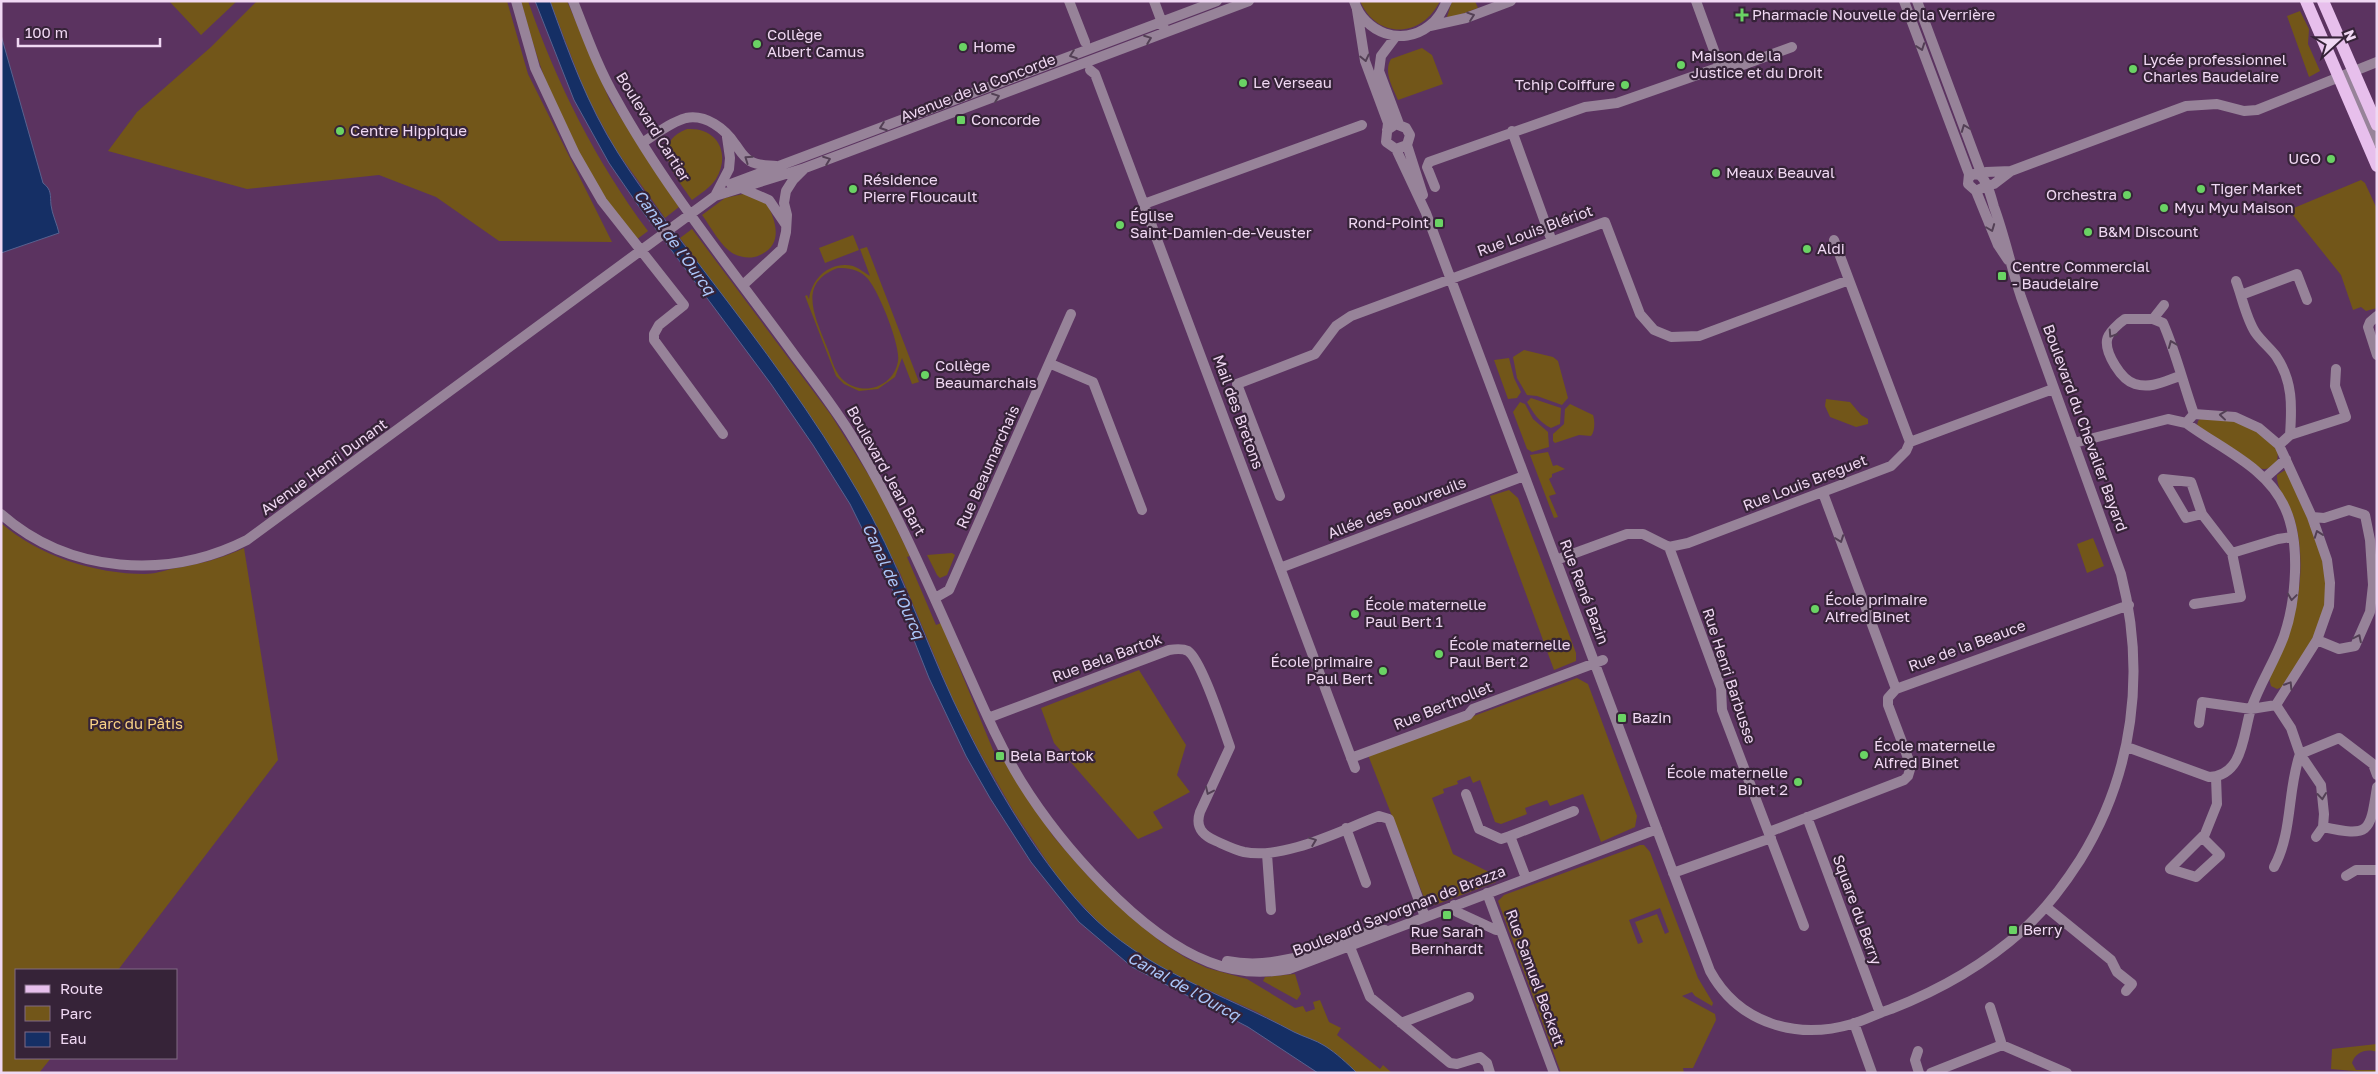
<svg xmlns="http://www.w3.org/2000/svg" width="2378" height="1074" viewBox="0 0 2378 1074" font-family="'Golos Text',sans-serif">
<rect width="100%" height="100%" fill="#5b3360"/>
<path fill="#725619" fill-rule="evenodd" d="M169,1H237L201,35Z
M257,1H507L528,74L612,242L499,241L436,197L379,175L247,189L108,151L137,112L211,47Z
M521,1H528C557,84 595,160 648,231L636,240C625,225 612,210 601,195C563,136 539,69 521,1Z
M550,1H567L610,101L679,207L665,218L616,150L587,97Z
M1360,1H1440C1422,38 1377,40 1360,1Z
M1452,1H1475L1478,8L1451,18L1447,17Z
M2300,11L2309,29L2308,44L2320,71L2309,77L2287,16Z
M1422,48L1432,55L1443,84L1398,100C1393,88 1383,72 1391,59Z
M687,129C718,127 731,154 716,179C710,188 700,194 692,200C677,178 647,145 687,129Z
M2361,180L2365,183L2377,209V308L2366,311L2361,307L2353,310L2341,275L2289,210Z
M748,193L766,202C776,220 784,245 760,255C752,259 742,258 734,254C721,247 711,227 702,215L725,198Z
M692,229L831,415L878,490L910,556L907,557L936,625L941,623L993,750L1000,759L1003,758L1053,836L1088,876L1138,923L1161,942L1186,958L1207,968L1247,979L1295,1008L1303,1006L1306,1012L1315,1009L1313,1002L1320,1000L1329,1022L1341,1028L1337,1035L1380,1069L1383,1065L1392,1073H1357L1322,1044L1307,1039L1257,1012L1197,985L1148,961L1130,950L1110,934L1062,884L1014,812L979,751L952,698L900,573L859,494L783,378L680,238Z
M853,235L859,250L825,263L819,248Z
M867,247L919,382L912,384L902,358L895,377L878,389L859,391L844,384L836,376L805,296L807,295L809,299C812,278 830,261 853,266C859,268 865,273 870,276L860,249ZM838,268C848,268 858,269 866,277C877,286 901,346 898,361C894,387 862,398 842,379C834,371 831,356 826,345C815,316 797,283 838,268Z
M1524,350L1553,357L1558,361L1568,398L1562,405L1537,396L1527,395L1517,378L1513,357Z
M1509,358L1514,378L1521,392L1517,398L1508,399L1494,360Z
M1531,398L1561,408L1560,424L1551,428C1539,422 1534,414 1527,402Z
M1826,399L1850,402L1861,415L1868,419V424L1856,427L1830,417L1825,406Z
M1520,402L1525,404L1533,419L1548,432L1549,447L1532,452L1527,449L1513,412Z
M1570,404L1593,415C1595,421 1595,431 1591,436L1579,435L1555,443L1553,441V434L1564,424L1565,409Z
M2202,417L2235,419L2264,436L2278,451L2277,463C2271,469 2266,470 2258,468L2197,426L2198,421Z
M1548,452L1553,466L1557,465L1565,469L1552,474V477L1549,479L1556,494L1549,496L1558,517L1554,518L1530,455Z
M2287,469L2290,471C2306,513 2336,570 2323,615C2316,640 2298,664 2285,686L2277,689L2271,686L2269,678C2295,631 2309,574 2295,521C2291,506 2276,490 2277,475Z
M1509,490L1518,498L1576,653V661L1554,670L1490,496Z
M1,523C39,556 95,574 145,574C154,574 163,571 171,569C200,564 217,560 244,548L278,760L118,970H16V1058H51L39,1073H1Z
M2093,538L2104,566L2087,573L2077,544Z
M952,553L955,555L947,575L940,578L937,575L927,555Z
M1139,670L1186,745L1177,775L1190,792L1153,812L1163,828L1138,839L1054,743L1041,708Z
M1577,678L1588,684L1637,816L1635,827L1601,842L1583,794L1550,806L1547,800L1525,808L1527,814L1501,824L1495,822L1480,780L1473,783L1470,776L1457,781L1458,784L1443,789L1444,793L1432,798L1453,854L1493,874L1496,882L1435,905L1425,900L1368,755Z
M1640,845H1644L1650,852L1698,978L1713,1003L1712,1006L1695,996L1692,992L1682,996L1715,1014L1716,1020L1693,1068H1683L1684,1073H1561L1498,901L1504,895ZM1660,908L1669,932L1665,934L1657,914L1635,922L1643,942L1638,944L1629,920Z
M1295,974L1301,994L1297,1000L1263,981L1265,977Z
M2377,1044V1052C2367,1048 2355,1052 2352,1063L2356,1070H2377V1073L2331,1069L2332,1049Z"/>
<path fill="#152f65" stroke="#576290" d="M535,1H550C569,54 588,106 618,153C645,196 677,235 708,276C761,345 814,416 858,492C897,558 921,631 953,700C986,770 1033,854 1086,910C1144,971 1222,993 1294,1032C1304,1037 1316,1040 1325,1046C1336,1053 1347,1063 1357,1073H1318L1248,1027L1132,967L1079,922L1031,862L990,798L966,756L929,678L900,605L850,504L813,445L771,384L640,208L609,163L574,100Z
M1,35L43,183C52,190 50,195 51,205C52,214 57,224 59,233L1,253Z"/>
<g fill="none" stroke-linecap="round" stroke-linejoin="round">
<path stroke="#978399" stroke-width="10" d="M516,1L535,68L575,154L602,201L684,305L659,325L654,334V340L723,434
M573,1C586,34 598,68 616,99C666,190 734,272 795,356C814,381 833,406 850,433C893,502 925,577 958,651C978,695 996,740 1021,781C1060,844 1139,935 1209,962C1234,972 1262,974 1289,969L1657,829
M1069,1L1085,42
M1154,1L1164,28
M1354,1C1364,33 1402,47 1429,26C1438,20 1442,11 1447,1
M1696,1L1720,67
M1904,1L1969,174L1968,184L1976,191L1986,186
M1917,1L1974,154L1980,170L1978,174
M1357,10L1365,61L1388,123L1386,142L1396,149L1407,145L1410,135L1406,128L1396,124L1387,130
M1430,26L1466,18L1511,1
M1396,36L1381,56L1379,71L1399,124
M1090,70L1095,74L1355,768
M2339,78L2351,84L2377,142
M1512,131L1550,236
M642,143C656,134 671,122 686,118C706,114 725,129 735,144C740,150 742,156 750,161C758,166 767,165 776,166
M1407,145L1423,195
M1396,149L1426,213L1710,971C1739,1024 1797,1040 1852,1024C1866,1020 1878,1013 1891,1009C1940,990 1984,965 2023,930C2045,910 2064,885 2080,860C2134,773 2146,672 2121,574L2021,297C2011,267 2005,237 1994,207C1991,197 1988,182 1980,175L1974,174L1969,177
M1980,175L1986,172L2011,171L2186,106L2217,104L2244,111L2257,110L2377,62
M731,184L1217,1
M1986,186L1994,184L2011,171
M1435,187L1427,167L1429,162L1585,107L1617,103L1720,67L1740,66L1792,47
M741,188L769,200L786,225
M1976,191L1998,245L2008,260
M715,196L805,168L1249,1
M1144,204L1362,125
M1834,240L1910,442
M2236,281C2242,297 2246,318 2255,332C2261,341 2270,348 2276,356C2293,381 2292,406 2290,435L2279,445
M743,285L782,249L786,232L787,215L784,203L786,191L793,180L805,168
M2241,295L2297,274L2307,300
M2377,316L2370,322L2368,327L2377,355
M2153,319L2164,305
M1051,364L1093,382L1142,510
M2180,376C2165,381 2151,389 2135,384C2121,380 2105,353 2107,340C2108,333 2119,323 2125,319H2153L2163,323C2176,353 2183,383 2194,414
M2186,423L2194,414L2235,417L2259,428L2279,445L2312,517L2327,560L2330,583L2329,606L2317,640L2276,705L2251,709L2202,702L2199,723
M2290,435L2346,417L2335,386L2336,369
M2074,443L2168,419L2186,423C2221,449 2267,467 2285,508C2301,543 2296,601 2284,636C2275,661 2260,683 2251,709C2243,733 2244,776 2209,777L2127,747
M2266,477L2286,459
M1823,493L1896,689
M1280,496L1237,384L1315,354L1336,326L1351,316L1605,222L1640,314L1654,330L1671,337L1699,336L1849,280
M1,514C69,574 168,580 247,540L715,196L729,169L730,158L727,137
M2312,517L2324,518L2349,510L2365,515L2370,540L2373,585L2370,612L2355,646L2339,649L2317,640
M1669,547L1721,688L1722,710L1804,926
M2232,553L2278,539L2292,537
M1556,560L1627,534H1643L1669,547L1688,543L1891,466L1906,451L1910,442L2053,389
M1280,568L1524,476
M935,598L949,590L1071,314
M2194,604L2241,597L2232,553L2202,514L2191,482L2163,479L2186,518L2202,514
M2276,705L2291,728L2300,754L2321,785L2324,814L2323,827C2370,837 2370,833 2377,787
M988,718L1169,650C1175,649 1182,648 1188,651C1202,661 1223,728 1230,747L1200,812C1195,827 1202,835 1216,841C1225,845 1235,850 1244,852C1285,860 1341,830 1379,816L1389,819L1425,917
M2300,754L2339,738L2373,764L2377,775
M1351,758L1468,715L1473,709L1603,660
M1466,794L1479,829L1501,839L1510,836L1526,878
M1807,817L1880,1013
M1346,828L1366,883
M1769,832L1904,780L1908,776L1911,766L1888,705V698L1896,689L2129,605
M1510,836L1574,811
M2202,837L2220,855L2196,877L2170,869L2205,834L2217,804L2216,777
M2316,837L2323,827
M1267,854L1271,910
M2274,867C2293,832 2287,791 2300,754
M1673,873L1771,838
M2346,876L2356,870H2377
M1487,893L1554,1073
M1454,905L1457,912L1496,930L1500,928
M2046,907L2111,960L2117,972L2132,984L2126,991
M1350,947L1370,997L1450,1063L1457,1064L1480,1057L1487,1063L1490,1073
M1227,961C1279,971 1323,948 1369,931L1385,930
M1990,1007L2002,1045
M1401,1023L1469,997
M1854,1023L1872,1073
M1918,1051L1915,1060L1919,1073
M1931,1073L2002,1045L2067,1073"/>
<path stroke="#e7bfec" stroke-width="12" d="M2306,1L2377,166
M2323,1L2377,125"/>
</g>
<defs><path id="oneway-chevron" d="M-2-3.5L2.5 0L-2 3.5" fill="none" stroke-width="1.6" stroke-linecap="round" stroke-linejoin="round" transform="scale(1.25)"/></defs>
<g stroke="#534055">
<use href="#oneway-chevron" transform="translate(1471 16) rotate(-19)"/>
<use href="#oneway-chevron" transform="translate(1148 39) rotate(-21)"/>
<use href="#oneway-chevron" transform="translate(1921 47) rotate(70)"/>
<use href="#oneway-chevron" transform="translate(1073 55) rotate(160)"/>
<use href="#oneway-chevron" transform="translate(1365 58) rotate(77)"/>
<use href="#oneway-chevron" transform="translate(996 97) rotate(-21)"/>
<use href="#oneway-chevron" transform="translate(883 127) rotate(160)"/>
<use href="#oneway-chevron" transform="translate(1965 128) rotate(-111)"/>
<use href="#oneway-chevron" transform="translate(748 159) rotate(-145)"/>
<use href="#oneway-chevron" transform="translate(827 160) rotate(-21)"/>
<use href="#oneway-chevron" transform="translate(1991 228) rotate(69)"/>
<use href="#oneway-chevron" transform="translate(2112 334) rotate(123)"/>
<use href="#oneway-chevron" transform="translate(2172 344) rotate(-112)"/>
<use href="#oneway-chevron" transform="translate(2223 415) rotate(-174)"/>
<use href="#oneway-chevron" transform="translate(2318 534) rotate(-110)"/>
<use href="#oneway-chevron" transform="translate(1840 539) rotate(70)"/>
<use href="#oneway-chevron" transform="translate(2292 597) rotate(98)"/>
<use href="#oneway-chevron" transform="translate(2358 638) rotate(-64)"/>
<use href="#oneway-chevron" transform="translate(2289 685) rotate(-58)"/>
<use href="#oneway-chevron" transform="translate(1209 791) rotate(115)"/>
<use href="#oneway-chevron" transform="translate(2322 796) rotate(84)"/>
<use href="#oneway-chevron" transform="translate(1313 841) rotate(-21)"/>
</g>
<g fill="#6ad364" stroke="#362338" stroke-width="2">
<path d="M1739.5 7.5h5v5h5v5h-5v5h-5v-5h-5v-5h5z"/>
<circle cx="757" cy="44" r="5"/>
<circle cx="963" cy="47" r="5"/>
<circle cx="1681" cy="65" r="5"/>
<circle cx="2133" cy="69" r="5"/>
<circle cx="1243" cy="83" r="5"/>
<circle cx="1625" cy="85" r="5"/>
<rect x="956" y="115" width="10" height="10" rx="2.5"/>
<circle cx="340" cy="131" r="5"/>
<circle cx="2331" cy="159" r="5"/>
<circle cx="1716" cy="173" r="5"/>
<circle cx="853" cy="189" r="5"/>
<circle cx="2201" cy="189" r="5"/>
<circle cx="2127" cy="195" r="5"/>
<circle cx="2164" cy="208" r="5"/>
<rect x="1434" y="218" width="10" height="10" rx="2.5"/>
<circle cx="1120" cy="225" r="5"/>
<circle cx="2088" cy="232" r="5"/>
<circle cx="1807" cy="249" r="5"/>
<rect x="1997" y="271" width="10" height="10" rx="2.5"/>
<circle cx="925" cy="375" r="5"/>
<circle cx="1815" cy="609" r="5"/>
<circle cx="1355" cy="614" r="5"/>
<circle cx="1439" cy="654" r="5"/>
<circle cx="1383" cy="671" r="5"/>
<rect x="1617" y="713" width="10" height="10" rx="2.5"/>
<circle cx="1864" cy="755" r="5"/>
<rect x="995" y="751" width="10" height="10" rx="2.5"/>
<circle cx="1798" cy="782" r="5"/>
<rect x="1442" y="910" width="10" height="10" rx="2.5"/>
<rect x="2008" y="925" width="10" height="10" rx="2.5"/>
</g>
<g text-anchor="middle" stroke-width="4.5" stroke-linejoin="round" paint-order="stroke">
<g font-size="15" fill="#f0d8f3" stroke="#362338" text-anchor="start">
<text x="1752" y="20">Pharmacie Nouvelle de la Verrière</text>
<text x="767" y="40">Collège<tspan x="767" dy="17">Albert Camus</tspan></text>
<text x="973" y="52">Home</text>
<text x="1691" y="61">Maison de la<tspan x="1691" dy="17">Justice et du Droit</tspan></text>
<text x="2143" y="65">Lycée professionnel<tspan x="2143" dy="17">Charles Baudelaire</tspan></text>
<text x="1253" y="88">Le Verseau</text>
<text x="1615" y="90" text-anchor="end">Tchip Coiffure</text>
<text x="971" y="125">Concorde</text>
<text x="350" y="136">Centre Hippique</text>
<text x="2321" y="164" text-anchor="end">UGO</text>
<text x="1726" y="178">Meaux Beauval</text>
<text x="863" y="185">Résidence<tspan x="863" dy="17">Pierre Floucault</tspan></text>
<text x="2211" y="194">Tiger Market</text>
<text x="2117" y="200" text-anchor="end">Orchestra</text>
<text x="2174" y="213">Myu Myu Maison</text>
<text x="1130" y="221">Église<tspan x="1130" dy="17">Saint-Damien-de-Veuster</tspan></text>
<text x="1429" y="228" text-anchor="end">Rond-Point</text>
<text x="2098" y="237">B&amp;M Discount</text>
<text x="1817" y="254">Aldi</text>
<text x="2012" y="272">Centre Commercial<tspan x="2012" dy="17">- Baudelaire</tspan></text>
<text x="935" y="371">Collège<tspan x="935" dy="17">Beaumarchais</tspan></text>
<text x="1825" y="605">École primaire<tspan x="1825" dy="17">Alfred Binet</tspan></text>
<text x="1365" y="610">École maternelle<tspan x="1365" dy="17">Paul Bert 1</tspan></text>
<text x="1449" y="650">École maternelle<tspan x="1449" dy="17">Paul Bert 2</tspan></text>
<text x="1373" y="667" text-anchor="end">École primaire<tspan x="1373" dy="17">Paul Bert</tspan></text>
<text x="1632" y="723">Bazin</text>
<text x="1874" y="751">École maternelle<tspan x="1874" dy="17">Alfred Binet</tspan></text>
<text x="1010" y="761">Bela Bartok</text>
<text x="1788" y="778" text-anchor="end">École maternelle<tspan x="1788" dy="17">Binet 2</tspan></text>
<text x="2023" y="935">Berry</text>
<text x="1447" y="937" text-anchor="middle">Rue Sarah<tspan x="1447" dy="17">Bernhardt</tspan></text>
</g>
<g font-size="15" fill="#f0d8f3" stroke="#362338">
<text transform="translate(978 88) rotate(-21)" y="5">Avenue de la Concorde</text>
<text transform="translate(653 127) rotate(58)" y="5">Boulevard Cartier</text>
<text transform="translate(1535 231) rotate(-20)" y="5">Rue Louis Blériot</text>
<text transform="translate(1238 412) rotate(70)" y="5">Mail des Bretons</text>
<text transform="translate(2085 428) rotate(70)" y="5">Boulevard du Chevalier Bayard</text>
<text transform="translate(324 467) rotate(-36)" y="5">Avenue Henri Dunant</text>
<text transform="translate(988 467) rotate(-66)" y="5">Rue Beaumarchais</text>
<text transform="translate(886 471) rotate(61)" y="5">Boulevard Jean Bart</text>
<text transform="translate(1805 483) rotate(-21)" y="5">Rue Louis Breguet</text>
<text transform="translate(1397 508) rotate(-21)" y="5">Allée des Bouvreuils</text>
<text transform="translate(1584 592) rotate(69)" y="5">Rue René Bazin</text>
<text transform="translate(1967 646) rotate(-20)" y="5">Rue de la Beauce</text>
<text transform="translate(1107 658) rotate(-20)" y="5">Rue Bela Bartok</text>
<text transform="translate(1729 676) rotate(72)" y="5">Rue Henri Barbusse</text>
<text transform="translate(1443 706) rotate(-22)" y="5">Rue Berthollet</text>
<text transform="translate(1857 910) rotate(70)" y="5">Square du Berry</text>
<text transform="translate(1399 911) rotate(-21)" y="5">Boulevard Savorgnan de Brazza</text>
<text transform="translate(1535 978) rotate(70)" y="5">Rue Samuel Beckett</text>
</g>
<g font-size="15" fill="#fad286" stroke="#362338">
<text x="136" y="729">Parc du Pâtis</text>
</g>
<g font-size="16" font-style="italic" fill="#abc6f9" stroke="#362338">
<text transform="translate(675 242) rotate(54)" y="6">Canal de l'Ourcq</text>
<text transform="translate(894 581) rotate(65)" y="6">Canal de l'Ourcq</text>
<text transform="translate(1184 986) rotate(29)" y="6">Canal de l'Ourcq</text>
</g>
</g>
<rect width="2378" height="1074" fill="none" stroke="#f0d8f3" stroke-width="5"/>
<rect x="15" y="969" width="162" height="90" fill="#362338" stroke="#806b83"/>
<rect x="25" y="985" width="25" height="8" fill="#e7bfec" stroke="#806b83"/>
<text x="60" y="994" font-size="15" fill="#f0d8f3">Route</text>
<rect x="25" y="1006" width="25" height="15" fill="#725619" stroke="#806b83"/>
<text x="60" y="1019" font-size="15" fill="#f0d8f3">Parc</text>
<rect x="25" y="1032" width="25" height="15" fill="#152f65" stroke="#806b83"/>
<text x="60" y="1044" font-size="15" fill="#f0d8f3">Eau</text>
<g transform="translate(2338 40) rotate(69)" stroke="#362338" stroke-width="4" paint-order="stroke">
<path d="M0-4L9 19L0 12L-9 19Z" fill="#f0d8f3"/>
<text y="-8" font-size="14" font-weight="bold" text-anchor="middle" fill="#f0d8f3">N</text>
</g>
<path d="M18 38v8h142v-8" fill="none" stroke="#f0d8f3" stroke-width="2.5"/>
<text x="25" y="38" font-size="15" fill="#f0d8f3" stroke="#362338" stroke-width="4" paint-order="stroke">100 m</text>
</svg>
